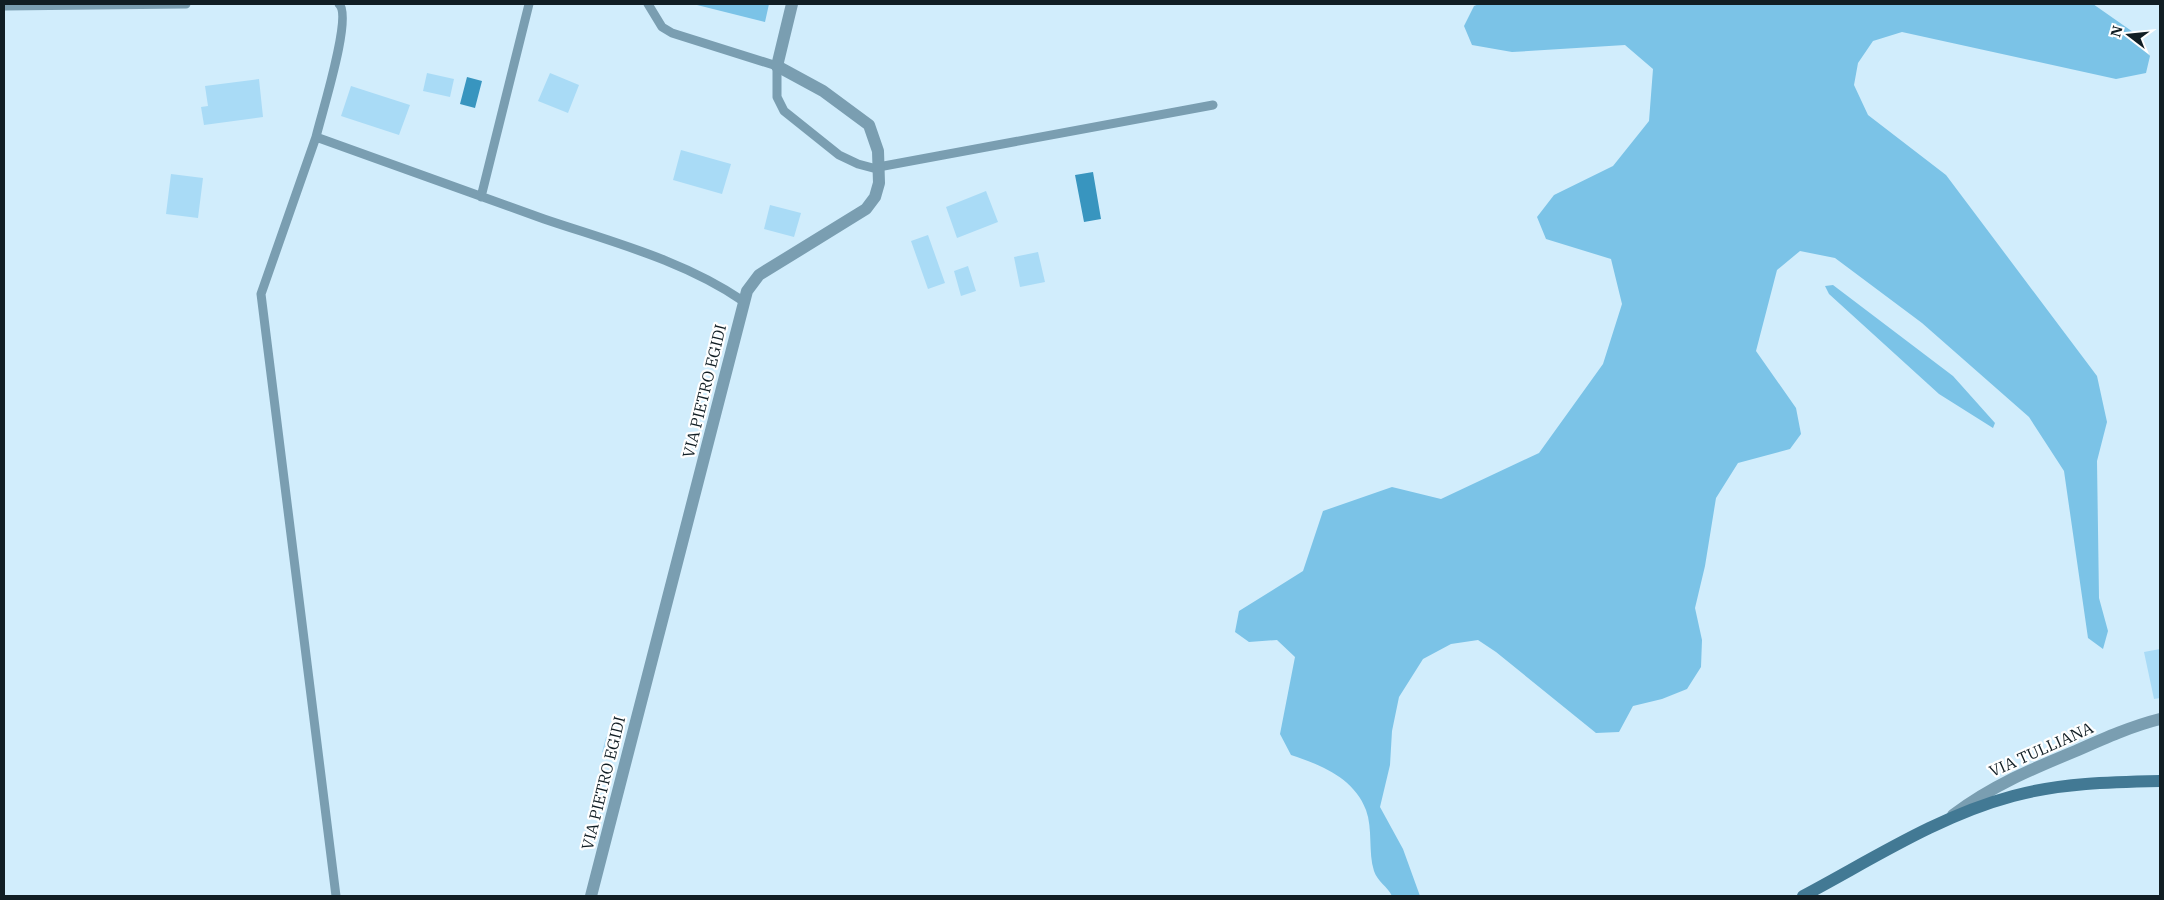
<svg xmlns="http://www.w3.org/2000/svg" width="2164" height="900" viewBox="0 0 2164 900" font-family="'IBM Plex Serif',serif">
<rect width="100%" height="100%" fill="#d1edfc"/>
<path fill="#7bc3e7" d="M693,4H769L765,22Z
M1479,4H2093L2133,32L2150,56L2146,73L2116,79L1902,32L1873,41L1858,63L1854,85L1868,115L1946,175L2097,376L2107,422L2097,461L2099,598L2108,631L2103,649L2088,638L2064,471L2029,417L1922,323L1835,258L1800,251L1777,270L1756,351L1796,408L1801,434L1790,449L1738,463L1716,498L1705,566L1695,608L1702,640L1701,667L1687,689L1662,699L1633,706L1619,732L1596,733L1496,652L1478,640L1451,644L1423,659L1399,697L1392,731L1390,765L1380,807L1403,849L1420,896H1392C1388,887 1377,881 1374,871C1368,852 1373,829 1366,810C1354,778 1321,765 1291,755L1280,734L1295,657L1277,640L1249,642L1235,632L1239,611L1303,571L1323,511L1392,487L1441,499L1539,453L1603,364L1622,304L1611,259L1546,239L1537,217L1554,195L1613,166L1649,121L1653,69L1625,45L1512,52L1472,45L1464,26L1474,6Z
M1833,285L1953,376L1995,423L1993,428L1939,394L1829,294L1825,286Z"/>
<path fill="#3895bf" d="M467,77L482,81L475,108L460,104Z
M1093,172L1101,219L1084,222L1075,175Z"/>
<path fill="#a9dbf6" d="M427,73L454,79L450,97L423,91Z
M550,73L579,85L568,113L538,101Z
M259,79L263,117L204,125L201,107L208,106L205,86Z
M351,86L410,105L399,135L341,116Z
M681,150L731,164L722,194L673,180Z
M171,174L203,178L198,218L166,214Z
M986,191L998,222L957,238L946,207Z
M770,205L801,213L794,237L764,229Z
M928,235L945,283L928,289L911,241Z
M1038,252L1045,282L1020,287L1014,257Z
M968,266L976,291L961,296L954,271Z
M2160,649V698L2154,699L2144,652Z
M606,737L620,741L616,756L602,752Z"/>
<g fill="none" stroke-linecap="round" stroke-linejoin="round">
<path stroke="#7a9eb1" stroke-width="9" d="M339,4C353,16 321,115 316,137C392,164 468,192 544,219C612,242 683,260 743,301
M648,4L662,27L672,33L777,66V97L784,111L839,155L858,164L873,168L1213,105
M4,6L186,4
M316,137L261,294L336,896
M481,197L529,4"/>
<path stroke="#7a9eb1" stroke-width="12" d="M1953,815C1993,785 2032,769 2078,750C2105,738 2132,726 2160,719
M591,896L747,291L759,275L866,209L875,197L879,183L878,151L869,125L823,91L777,66L792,4"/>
<path stroke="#427994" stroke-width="12" d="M1803,896C1871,860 1938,816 2013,796C2061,783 2110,782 2160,781"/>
</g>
<g text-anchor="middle" stroke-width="4.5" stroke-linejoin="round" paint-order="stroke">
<g font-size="16" fill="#111e24" stroke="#fff">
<text transform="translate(704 391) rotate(-76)" y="6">VIA PIETRO EGIDI</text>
<text transform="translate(2041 749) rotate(-24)" y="6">VIA TULLIANA</text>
<text transform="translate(603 783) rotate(-76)" y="6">VIA PIETRO EGIDI</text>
</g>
</g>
<rect width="2164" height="900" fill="none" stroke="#111e24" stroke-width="10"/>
<g transform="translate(2129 35) rotate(286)" stroke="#ffffff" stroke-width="4" paint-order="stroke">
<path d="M0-4L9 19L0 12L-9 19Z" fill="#111e24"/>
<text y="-8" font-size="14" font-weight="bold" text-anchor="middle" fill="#111e24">N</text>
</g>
</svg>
